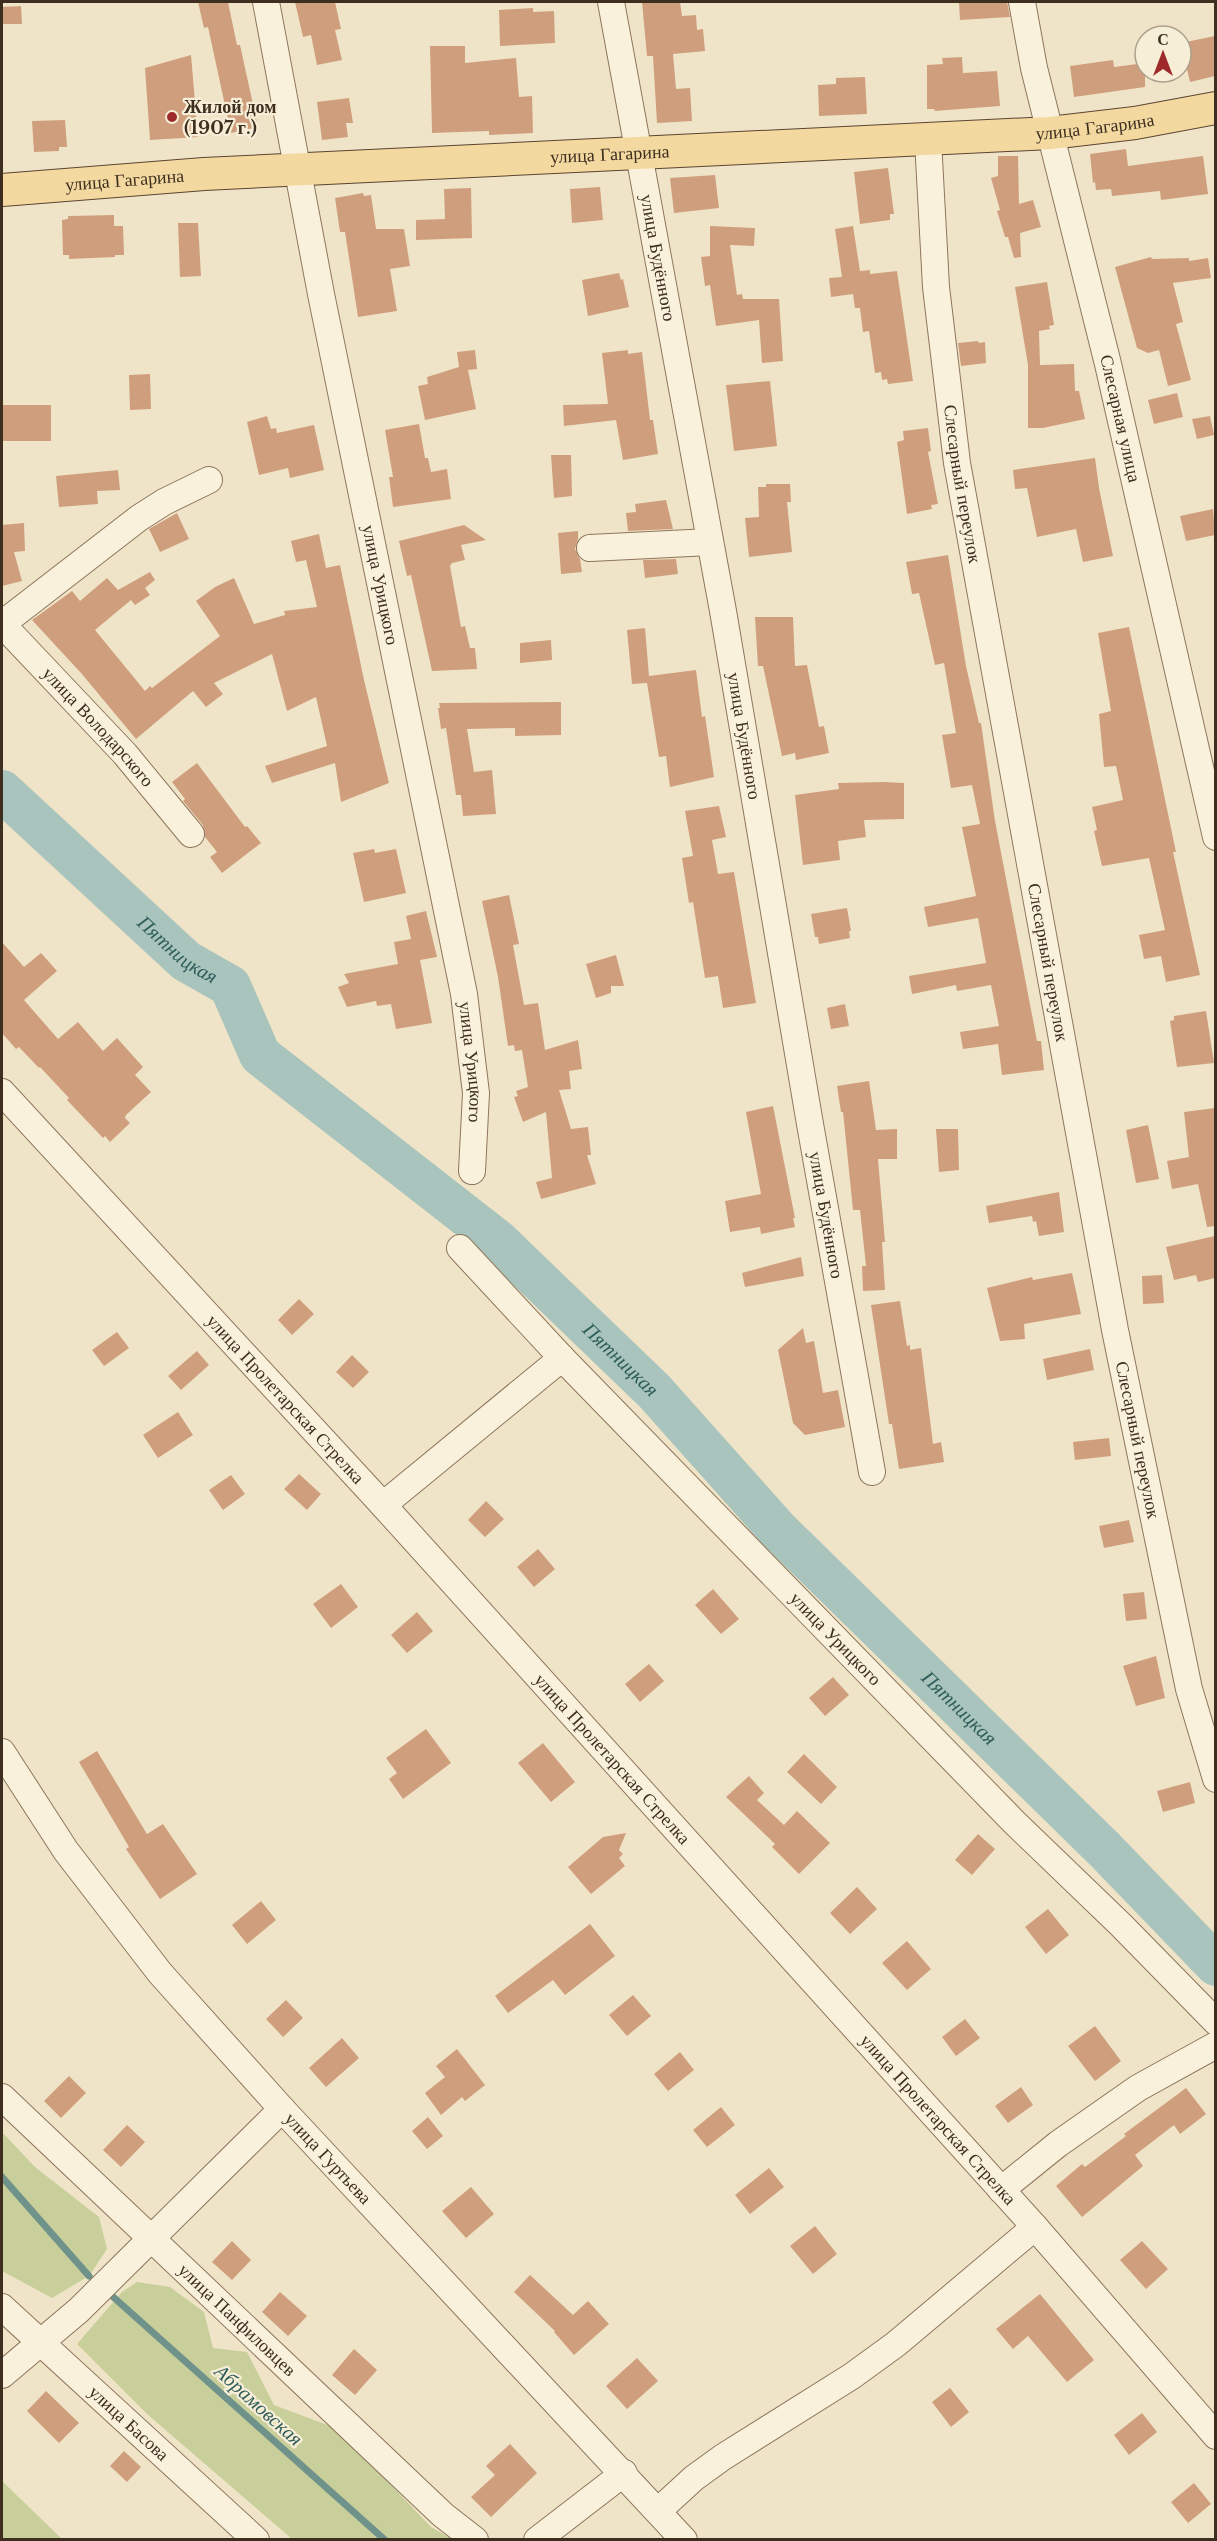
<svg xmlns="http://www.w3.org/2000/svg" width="1217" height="2541" viewBox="0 0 1217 2541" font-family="'Libre Baskerville',serif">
<rect width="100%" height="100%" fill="#f0e4c8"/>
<path fill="#c9cf9b" d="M2,2132L35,2167L99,2217L107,2249L89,2276L52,2298L2,2271Z
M137,2282L170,2287L204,2312L213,2348L247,2352L274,2405L338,2429L431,2527L452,2539H292L147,2414L77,2344L122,2292Z
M2,2481L62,2539H2Z"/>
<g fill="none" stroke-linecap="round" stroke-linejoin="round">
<path stroke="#6f938a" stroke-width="7" d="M2,2177L89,2276
M111,2295L385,2540"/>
<path stroke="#a9c4bc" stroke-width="42" id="s1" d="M2,791L186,961L230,986L260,1055L497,1240L654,1391L777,1529L1105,1850L1216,1965"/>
</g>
<path fill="#cf9f7d" d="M198,2H228L237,45H240L258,127L231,133L208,27L204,28Z
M295,2H335L341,29L335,30L342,60L317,65L311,35L303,37Z
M642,2H680L682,16L696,15L697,30L703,29L705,51L673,54L676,89L690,88L692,121L657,123L653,56H647Z
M959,2H1007L1010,17L960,20Z
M21,6L22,24H2V7Z
M533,8V12L554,11L555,43L500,46L499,10Z
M1215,36V76L1190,82L1181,43Z
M430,46H465V63L516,58L519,97L532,96L533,133L489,135V131L432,133Z
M191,55L198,137L150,140L145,68Z
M962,57L963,73L997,71L1000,106L935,111L934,109H927V65L943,64L942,58Z
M1113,60L1114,67L1145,63V87L1074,97L1070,66Z
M865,77L867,114L819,116L818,85L836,84V78Z
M349,98L353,123H346L348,137L322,140L317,102Z
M65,120L67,147H59V151L34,152L32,121Z
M1126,149L1128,166L1203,156L1208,194L1161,200L1160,191L1112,196L1111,189L1096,190L1095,182L1093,183L1090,154Z
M998,156H1018L1019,204L1033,200L1041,227L1020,233L1021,257L1014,258L1008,237H1005L997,211L1000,210L991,178L998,176Z
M888,168L894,214H890V220L860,224L854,172Z
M715,175L719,208L674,213L670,178Z
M600,187L603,220L572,223L570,189Z
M471,188L472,238L416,240V220L445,219L444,189Z
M363,193L364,196L371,195L376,229H404L410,266L390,269L397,311L358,317L345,232H340L335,198Z
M114,215V226H123L124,255H115V257L69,259V255H63L62,220L68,219V216Z
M178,223H198L201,276L180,277Z
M710,226L755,228L754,246L730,245L737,295L742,294L743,299H779L783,361L762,363L759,320L716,326L710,285L705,286L701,257L710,256Z
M853,226L860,271L870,270V274L897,271L913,381L888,384L887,379L882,380L881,372L875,373L869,331L863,332L860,308H855L853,294L831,297L829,278L842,277L835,229Z
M1151,257L1152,259L1189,258V261L1208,258L1211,278L1173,283L1183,322L1176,324L1191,380L1168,386L1159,350L1148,353L1137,348L1115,267Z
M619,273L621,280L623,279L629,307L588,316L582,280Z
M1047,282L1054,325L1049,326L1050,329L1039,331L1040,365L1074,364L1075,391H1079L1085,419L1043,428H1028V365L1015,287Z
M978,341L979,343L985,342L986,363L961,366L958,343Z
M475,350L477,369L468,370L476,409L425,420L418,386L428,384L427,377L459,367L457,352Z
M628,350V354L642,352L650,420H653L658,454L623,460L616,420L564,426L563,405L608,404L602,353Z
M150,374L151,409L130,410L129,375Z
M770,381L777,446L734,451L726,385Z
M1177,393L1183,417L1154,424L1148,400Z
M2,405H51V441H2Z
M267,416L271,429L276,428L277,433L314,425L324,470L290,478L288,468L259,475L247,422Z
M1210,416L1214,435L1197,439L1192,419Z
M419,424L425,458H428L431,472L447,469L451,499L393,507L389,477H393L385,430Z
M928,428L931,451L928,452L938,504L931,505L932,509L907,514L897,442L904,440L903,431Z
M551,455H571L572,496L554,498Z
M1095,458L1099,488L1113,556L1083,562L1076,529L1037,537L1027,488L1015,489L1013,470Z
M118,470L120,490L97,491L98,504L59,507L56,476Z
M766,484H790L791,502H787L792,552L749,557L745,518L759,517L758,487H766Z
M666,500L673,529L628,531L626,513L636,512L635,504Z
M1213,509L1215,535L1186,541L1180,516Z
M177,513L189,539L160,552L149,529Z
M24,523L25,551L14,552L22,581L2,586V525Z
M464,525L486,540L461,545L465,560L452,563L450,566L461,627L465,626L470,648H475L477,669L432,671L411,575L407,576L399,541Z
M578,531V539L575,549L580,559L582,572L561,574L558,533Z
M319,534L326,568L340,565L364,680L389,783L341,802L335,763L272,783L265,766L327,746L316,697L287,711L272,654L214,683L223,694L206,707L193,691L136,739L81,673L32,620L72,591L80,601L107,578L118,590L150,572L155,580L145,588L150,595L135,605L131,600L95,630L145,691L150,686L152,688L220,636L196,601L215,587L234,578L254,624L285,615L284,611L317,607L306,560L296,562L291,541Z
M948,555L966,666L979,723H981L995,821L1037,1041H1041L1044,1070L1002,1075L998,1044L963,1049L960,1032L999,1026L991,985L957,991L956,985L912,994L909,976L986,963L978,918L928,927L924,907L976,896L962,827L980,824L972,785L951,788L942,735L956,733L944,663L935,665L919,593L912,594L906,562Z
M676,559L678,574L645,578L643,560Z
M755,617H793L795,666L807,665L819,727L824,726L829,753L796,760L795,753L782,756L763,666H758Z
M1129,627L1176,852H1173L1200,975L1166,982L1161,956L1144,959L1139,935L1165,930L1149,858L1102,866L1094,831L1097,830L1092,807L1123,800L1116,766L1104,767L1099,714L1111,711L1098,633Z
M645,628L649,676L696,670L702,717L705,716L714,777L670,787L666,756L659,757L647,683L632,684L627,630Z
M551,640L552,660L520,663V643Z
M561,702V735L515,736V728L467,729L474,772L492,770L496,814L463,816L461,795H456L446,728L441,729L438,708H440L439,703Z
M197,763L245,827L247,826L261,843L222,873L210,857L217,852L205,837L203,825L183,801L185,799L172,782Z
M883,782L904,783V819L864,820L866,837L838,841L840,860L803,865L795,795L839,789L838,783Z
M719,806L726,837L712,840L718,874L734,872L756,1003L723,1008L718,976L705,978L693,902L689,903L682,858L693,856L685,811Z
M374,849L375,853L396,849L406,893L364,902L353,853Z
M509,895L519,944L513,945L524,1005L538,1003L545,1050L578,1040L582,1069L569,1071L571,1089L559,1090L571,1129L588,1127L591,1155H587L596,1184L541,1199L536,1182L552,1178L546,1112L523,1122L514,1097L518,1096L516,1091L528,1087L522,1050L515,1051L514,1045L508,1046L498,977L482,901Z
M847,908L851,931H849L850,938L819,944L818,937H815L811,914Z
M426,911L437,957L420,960L432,1023L396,1029L391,1004L377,1006L376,1001L347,1007L338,987L349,983L344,974L398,964L394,942L411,939L406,916Z
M2,942L24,967L41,953L57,971L24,1000L58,1039L78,1022L103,1051L117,1038L143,1067L135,1075L151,1092L126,1115L125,1118L130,1123L110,1142L105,1136L103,1138L67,1100L69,1098L40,1067L39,1068L19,1047L16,1049L2,1033Z
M616,955L624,986H611V993L596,998L586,964Z
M845,1004L849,1026L831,1029L827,1008Z
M1206,1011L1214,1063L1177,1067L1170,1021L1174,1020V1016Z
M869,1081L876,1130L897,1129V1159H878L885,1242H882L885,1290L863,1291L862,1266H866L860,1210H853L843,1112H841L837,1086Z
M773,1106L795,1218H793L795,1227L761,1234L760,1227L730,1232L725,1201L761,1194L746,1112Z
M1215,1108V1226L1207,1227L1198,1184L1172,1189L1167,1161L1189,1157L1184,1112Z
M1148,1125L1159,1179L1136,1183L1126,1130Z
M936,1129H958L959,1170L939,1172Z
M1059,1192L1064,1232L1039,1236L1036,1221L1033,1222L1032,1216L989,1223L986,1206Z
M1215,1236V1278L1198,1282L1196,1275L1174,1280L1166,1247Z
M801,1257L804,1276L745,1287L742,1273Z
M1072,1273L1081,1314L1024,1324L1025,1339L1000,1341L987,1288L1032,1277L1033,1280Z
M1162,1275L1164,1303L1143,1304L1142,1276Z
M299,1299L314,1314L292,1335L278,1320Z
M900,1301L907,1346L910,1345V1350L921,1348L933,1444L941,1442L944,1462L899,1469L892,1424H889L871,1305Z
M803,1328L806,1343L814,1341L823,1393L838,1390L845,1427L805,1435L793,1423L778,1350Z
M117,1332L129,1348L104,1366L92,1350Z
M1090,1349L1094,1370L1047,1380L1043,1359Z
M197,1351L209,1365L181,1390L168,1376Z
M352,1355L369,1372L353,1388L336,1372Z
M178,1412L193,1435L158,1458L143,1435Z
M1109,1438L1111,1456L1075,1460L1073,1442Z
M299,1474L321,1494L307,1510L284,1489Z
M231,1475L245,1494L223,1510L209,1490Z
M486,1501L504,1519L485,1537L468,1520Z
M1129,1520L1134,1542L1104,1548L1099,1526Z
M538,1549L555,1569L534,1587L517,1567Z
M341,1584L358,1607L331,1628L313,1604Z
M713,1589L739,1619L721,1634L695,1605Z
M1144,1592L1147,1619L1126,1621L1123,1594Z
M417,1612L433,1631L407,1653L391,1635Z
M1156,1656L1165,1698L1136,1706L1123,1666Z
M649,1664L664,1681L640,1702L625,1684Z
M833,1677L849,1695L825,1716L809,1698Z
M426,1729L451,1763L403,1799L389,1779L397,1773L386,1758Z
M543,1743L575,1782L551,1802L518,1763Z
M97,1751L147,1834L163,1824L197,1874L160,1899L126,1849L129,1847L79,1762Z
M804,1754L837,1787L821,1804L787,1772Z
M749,1776L764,1793L757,1800L784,1825L797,1811L830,1843L799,1874L772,1847L775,1844L726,1797Z
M1190,1782L1195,1803L1163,1812L1157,1791Z
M626,1833L619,1850L623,1854L619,1858L625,1866L591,1894L568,1867L603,1837Z
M978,1834L995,1849L972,1875L955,1860Z
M857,1887L877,1909L850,1934L830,1913Z
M261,1901L276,1920L247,1944L232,1925Z
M1048,1909L1069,1935L1046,1954L1025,1927Z
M590,1924L615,1956L565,1995L553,1980L508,2013L495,1996Z
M907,1941L931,1969L907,1990L882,1963Z
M633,1995L651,2016L627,2036L609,2015Z
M286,2000L303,2018L283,2037L266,2019Z
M965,2019L980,2038L956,2056L942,2037Z
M1095,2026L1121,2061L1095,2081L1068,2046Z
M342,2038L359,2058L326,2087L309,2068Z
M457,2049L485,2085L465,2101L462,2097L441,2115L425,2093L445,2077L436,2066Z
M680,2052L694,2070L668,2091L654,2074Z
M69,2076L86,2093L61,2118L44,2101Z
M1021,2087L1033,2105L1008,2123L995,2106Z
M1186,2088L1206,2114L1180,2134L1174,2125L1135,2155L1143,2166L1082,2217L1056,2186L1082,2164L1085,2167L1126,2136L1124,2134Z
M721,2107L735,2125L707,2147L693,2130Z
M428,2117L443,2136L427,2149L412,2131Z
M127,2125L145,2142L121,2167L103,2150Z
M769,2168L784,2187L750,2214L735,2195Z
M471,2187L494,2214L466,2238L442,2211Z
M815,2226L837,2254L813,2274L790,2246Z
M232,2241L251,2260L232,2280L212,2262Z
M1142,2241L1168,2269L1146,2289L1120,2260Z
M530,2275L573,2315L588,2301L609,2324L574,2355L554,2332L555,2331L514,2292Z
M280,2292L307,2316L288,2336L262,2312Z
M1040,2294L1094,2360L1067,2382L1028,2336L1013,2349L996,2329Z
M354,2349L377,2370L355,2395L332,2375Z
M637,2358L658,2381L627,2409L606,2386Z
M950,2388L969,2412L951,2427L932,2402Z
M46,2391L79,2423L59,2443L27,2411Z
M1142,2413L1157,2432L1129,2455L1114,2435Z
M510,2444L537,2473L491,2517L471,2497L495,2475L486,2466Z
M124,2451L141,2467L127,2482L110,2466Z
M1194,2483L1211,2504L1188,2523L1171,2502Z"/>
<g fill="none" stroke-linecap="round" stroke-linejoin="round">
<g stroke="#8d765c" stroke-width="28">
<g id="minor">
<path id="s2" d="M266,2L321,294L464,994L476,1093L472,1171"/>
<path id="s3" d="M611,2L723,611L810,1124L872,1472"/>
<path id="s4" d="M1022,2L1034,68L1108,364L1216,837"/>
<path id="s5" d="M928,140L936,287L957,463L1115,1330L1189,1689L1216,1779"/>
<path d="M590,548L710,542"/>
<path id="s6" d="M2,624L125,754L191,834"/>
<path d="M2,624L139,518L164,502L209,480"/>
<path id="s7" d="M2,1092L383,1505L1035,2227L1216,2436"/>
<path id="s8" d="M460,1248L562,1358L1014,1822L1121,1925L1216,2022"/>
<path d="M383,1505L562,1358"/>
<path id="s9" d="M2,1752L66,1851L160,1973L282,2109L684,2540"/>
<path id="s10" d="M2,2097L443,2515L475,2540"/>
<path d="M1001,2190L1058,2144L1138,2088L1216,2045"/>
<path id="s11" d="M2,2307L256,2540"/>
<path d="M2,2375L79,2310L282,2109"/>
<path d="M658,2511L694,2478L723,2457L852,2376L896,2344L1035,2227"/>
<path d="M537,2540L624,2473"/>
</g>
</g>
<g stroke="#5b4430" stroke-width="34">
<g id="major">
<path id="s12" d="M2,190L204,174L1050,133L1135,123L1216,108"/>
</g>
</g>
<use href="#minor" stroke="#faf1dc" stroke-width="26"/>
<use href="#major" stroke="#f3d9a0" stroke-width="32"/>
</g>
<circle fill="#9e2a2b" stroke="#f7eed8" stroke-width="2" cx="172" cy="117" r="6"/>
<g text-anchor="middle" stroke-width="4.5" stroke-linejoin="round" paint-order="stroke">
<g font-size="18" font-weight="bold" fill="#3d2e20" stroke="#f7eed8" text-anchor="start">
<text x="184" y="113">Жилой дом<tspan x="184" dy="21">(1907 г.)</tspan></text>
</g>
<g font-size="18" fill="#3d2e20" stroke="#f7eed8">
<text dy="6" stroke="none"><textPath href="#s12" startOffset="1095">улица Гагарина</textPath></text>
<text dy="6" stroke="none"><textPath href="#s12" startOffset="609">улица Гагарина</textPath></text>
<text dy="6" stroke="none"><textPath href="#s12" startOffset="123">улица Гагарина</textPath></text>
<text dy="6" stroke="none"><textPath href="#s3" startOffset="260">улица Будённого</textPath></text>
<text dy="6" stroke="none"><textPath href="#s4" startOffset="428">Слесарная улица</textPath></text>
<text dy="6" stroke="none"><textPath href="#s5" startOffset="346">Слесарный переулок</textPath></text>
<text dy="6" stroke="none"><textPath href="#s2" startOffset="594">улица Урицкого</textPath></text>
<text dy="6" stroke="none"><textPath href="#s6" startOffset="141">улица Володарского</textPath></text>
<text dy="6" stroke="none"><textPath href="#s3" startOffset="746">улица Будённого</textPath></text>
<text dy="6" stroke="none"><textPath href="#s5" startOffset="832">Слесарный переулок</textPath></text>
<text dy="6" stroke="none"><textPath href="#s2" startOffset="1080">улица Урицкого</textPath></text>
<text dy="6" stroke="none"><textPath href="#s3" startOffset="1232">улица Будённого</textPath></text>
<text dy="6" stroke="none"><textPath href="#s7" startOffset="418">улица Пролетарская Стрелка</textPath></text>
<text dy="6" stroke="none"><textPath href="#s5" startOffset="1318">Слесарный переулок</textPath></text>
<text dy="6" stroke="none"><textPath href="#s8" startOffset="542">улица Урицкого</textPath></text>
<text dy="6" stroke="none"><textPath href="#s7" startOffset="904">улица Пролетарская Стрелка</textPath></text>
<text dy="6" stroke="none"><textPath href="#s7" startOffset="1390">улица Пролетарская Стрелка</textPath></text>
<text dy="6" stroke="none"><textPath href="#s9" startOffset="522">улица Гуртьева</textPath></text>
<text dy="6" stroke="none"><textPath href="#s10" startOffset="324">улица Панфиловцев</textPath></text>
<text dy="6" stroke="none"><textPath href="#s11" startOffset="172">улица Басова</textPath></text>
</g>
<g font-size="20" font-style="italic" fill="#2f5d5a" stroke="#f7eed8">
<text dy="7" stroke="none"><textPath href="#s1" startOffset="237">Пятницкая</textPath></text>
<text dy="7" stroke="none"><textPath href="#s1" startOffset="849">Пятницкая</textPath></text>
<text dy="7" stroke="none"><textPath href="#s1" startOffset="1335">Пятницкая</textPath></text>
<text transform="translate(259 2405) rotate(42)" y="7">Абрамовская</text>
</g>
</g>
<rect width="1217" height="2541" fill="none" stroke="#3d2e20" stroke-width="6"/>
<g transform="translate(1163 54)"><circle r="28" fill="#f7eed8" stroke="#ada18e" stroke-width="1.5"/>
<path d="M0-4.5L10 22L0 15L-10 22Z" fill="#9e2a2b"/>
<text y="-9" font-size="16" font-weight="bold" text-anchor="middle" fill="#3d2e20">С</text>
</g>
</svg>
